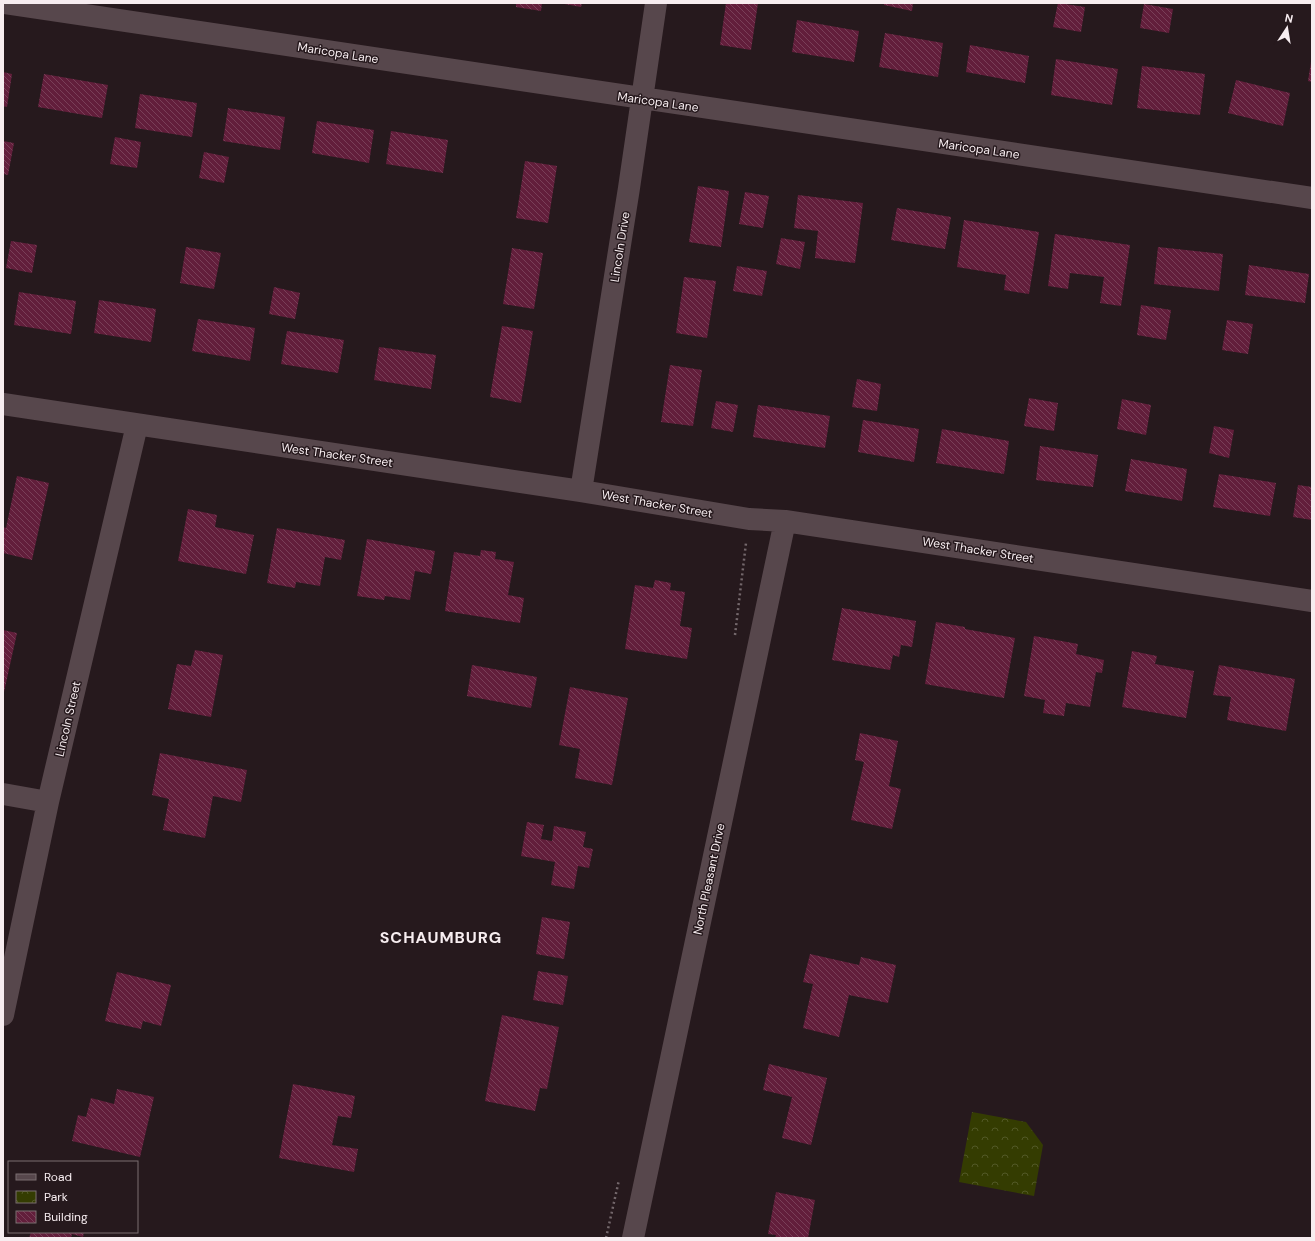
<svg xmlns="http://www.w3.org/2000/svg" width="1315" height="1241" viewBox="0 0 1315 1241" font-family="'DM Sans',sans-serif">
<defs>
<pattern id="park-crowns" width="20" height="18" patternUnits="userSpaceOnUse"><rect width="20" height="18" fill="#343c01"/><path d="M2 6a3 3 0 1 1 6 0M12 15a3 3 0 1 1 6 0" fill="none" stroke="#525826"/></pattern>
<pattern id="building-back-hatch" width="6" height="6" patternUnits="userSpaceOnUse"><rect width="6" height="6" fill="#621e3b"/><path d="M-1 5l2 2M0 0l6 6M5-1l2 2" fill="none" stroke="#793f58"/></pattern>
</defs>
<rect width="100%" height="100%" fill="#26191d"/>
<path fill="url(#park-crowns)" d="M972,1112L1026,1122L1043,1145L1034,1196L959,1182Z"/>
<path fill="url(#building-back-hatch)" d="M516,3H542L541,11L516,7Z
M559,3H582L581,7Z
M726,3H758L751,50L720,45Z
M884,3H913L912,11L884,5Z
M1058,3L1085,7L1081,32L1053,27Z
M1144,4L1173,9L1169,33L1140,28Z
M797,20L859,31L854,62L792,52Z
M885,33L943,43L938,77L879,67Z
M970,45L1029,56L1025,83L966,72Z
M1056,59L1118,69L1112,105L1051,95Z
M1311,62H1312V82L1308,81Z
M1142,66L1205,74L1200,115L1137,108Z
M3,72L12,74L7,107L3,106Z
M44,74L108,85L102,118L38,107Z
M1236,80L1290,93L1283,126L1228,113Z
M140,94L197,103L192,137L135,128Z
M228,108L285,117L280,150L223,141Z
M317,121L374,130L369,163L312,153Z
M391,131L448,140L443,173L386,164Z
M115,137L141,142L137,168L110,164Z
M3,141L14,143L8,175L3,174Z
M204,152L229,157L224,183L199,178Z
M525,161L557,166L548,223L516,218Z
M698,186L729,191L721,247L689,242Z
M745,192L769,196L763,228L739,224Z
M798,195L863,203L855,263L815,258L818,231L794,228Z
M897,208L951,217L945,249L891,240Z
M964,220L1039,232L1029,294L1004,290L1006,275L957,267Z
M1055,234L1130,245L1121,306L1100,303L1104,277L1070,273L1068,289L1048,286Z
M781,238L805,242L800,269L776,264Z
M11,241L37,245L32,273L6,268Z
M186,247L221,253L214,289L180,283Z
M1158,247L1223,254L1219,291L1154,284Z
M512,248L543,253L534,309L503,304Z
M1249,265L1309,274L1305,303L1245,295Z
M737,266L767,271L762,296L733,291Z
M684,277L716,281L707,338L676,333Z
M274,287L300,293L295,319L269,314Z
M19,292L76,301L71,334L14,325Z
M99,300L156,309L151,342L94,333Z
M1141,305L1171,310L1166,340L1137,335Z
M198,319L255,328L250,361L192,351Z
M1227,320L1253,324L1248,354L1222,350Z
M502,326L533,331L521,403L490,397Z
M287,331L344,340L338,373L281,364Z
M379,347L436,355L431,389L374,380Z
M670,365L702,370L693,426L661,422Z
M857,379L881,384L877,411L852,407Z
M1029,398L1058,403L1054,431L1024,426Z
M1122,399L1151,405L1146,435L1117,429Z
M716,401L738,405L733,432L711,428Z
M758,405L830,416L825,448L753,437Z
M863,420L919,429L914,462L858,452Z
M1214,426L1234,430L1229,458L1209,453Z
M942,429L1009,441L1004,474L936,463Z
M1040,446L1098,455L1093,487L1036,480Z
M1131,459L1187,469L1182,501L1125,491Z
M1219,474L1276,483L1270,516L1213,507Z
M17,476L49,483L32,560L3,553V527L6,528Z
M1298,485L1312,487V520L1293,517Z
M188,509L217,515L215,527L254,535L246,574L178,561Z
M277,528L345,540L341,560L325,557L320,586L296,582L295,588L267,583Z
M367,539L435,551L431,574L415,571L410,600L385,596L384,600L357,596Z
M481,550L496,552L495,559L514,562L508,595L524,598L520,623L445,611L454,552L480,556Z
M655,580L671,583L670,590L685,592L680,626L692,628L687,659L625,649L635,585L653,588Z
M842,608L916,621L912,647L901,645L899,657L893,655L890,670L832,660Z
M936,622L965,627V629L1015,638L1004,698L925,684Z
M3,630L17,633L4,692H3Z
M1034,636L1078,644L1076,654L1104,660L1102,673L1096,672L1090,707L1066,703L1064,716L1043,713L1045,700L1024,696Z
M195,650L223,655L211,717L168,709L177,664L191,666Z
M1132,651L1157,656L1155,664L1194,671L1186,718L1122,707Z
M472,665L537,677L531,708L467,696Z
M1219,665L1295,679L1286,731L1227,720L1231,697L1213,695Z
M570,687L628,698L612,785L575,778L580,749L559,745Z
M860,733L898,741L889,786L901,789L892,829L851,820L864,762L855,760Z
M160,753L247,770L241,802L213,796L205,838L163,830L169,799L152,795Z
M527,822L544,825L541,839L552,841L554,826L586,832L583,847L593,849L589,868L578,866L574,889L551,885L555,862L521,856Z
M542,917L570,922L564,959L536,954Z
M810,954L859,965L861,957L896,965L888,1003L849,995L839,1037L803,1028L813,984L803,982Z
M538,971L568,976L563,1005L533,1000Z
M117,972L171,985L161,1026L143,1021L141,1029L105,1021Z
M502,1015L559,1027L547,1089L540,1088L535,1111L485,1101Z
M769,1064L827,1078L811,1145L782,1138L792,1097L763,1090Z
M293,1084L355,1096L351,1118L338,1116L332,1145L358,1149L354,1172L279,1158Z
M117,1089L154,1097L140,1157L72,1141L78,1115L86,1117L91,1098L114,1104Z
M776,1192L815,1200L808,1238H775L776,1235L768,1234Z
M31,1232H84L83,1237L72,1234L71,1238H29Z"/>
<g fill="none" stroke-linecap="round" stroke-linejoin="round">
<path stroke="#74686c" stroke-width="2.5" stroke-dasharray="2 3" stroke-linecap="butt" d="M735,635L746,543
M606,1238L619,1180"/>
<path stroke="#57474c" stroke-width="22" d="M5,3L1312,198
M3,404L581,491L749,519L785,521L1312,601
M581,491L629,188L656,3
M3,794L48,802
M3,1015L48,802L137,425
M633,1238L785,521"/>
</g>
<g text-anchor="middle" stroke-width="3" stroke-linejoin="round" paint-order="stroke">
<g font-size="12" fill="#f7edf0" stroke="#26191d">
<text transform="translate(338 53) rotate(9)" y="4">Maricopa Lane</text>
<text transform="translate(658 102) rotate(8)" y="4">Maricopa Lane</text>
<text transform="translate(979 149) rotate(8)" y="4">Maricopa Lane</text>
<text transform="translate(620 247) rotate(-81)" y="4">Lincoln Drive</text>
<text transform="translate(337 455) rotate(8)" y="4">West Thacker Street</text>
<text transform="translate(657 504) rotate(10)" y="4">West Thacker Street</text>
<text transform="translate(978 550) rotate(9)" y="4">West Thacker Street</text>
<text transform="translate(68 719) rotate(-77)" y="4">Lincoln Street</text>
<text transform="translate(709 879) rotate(-78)" y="4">North Pleasant Drive</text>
</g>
<g font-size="16" font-weight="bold" letter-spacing="1" fill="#f7edf0" stroke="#26191d">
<text x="441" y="943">SCHAUMBURG</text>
</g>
</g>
<rect width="1315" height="1241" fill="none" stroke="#f7edf0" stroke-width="8"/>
<rect x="8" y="1161" width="130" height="72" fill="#26191d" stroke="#7a6e71"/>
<rect x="16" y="1174" width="20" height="6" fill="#57474c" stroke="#7a6e71"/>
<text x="44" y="1181" font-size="12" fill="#f7edf0">Road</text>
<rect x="16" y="1191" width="20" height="12" fill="url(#park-crowns)" stroke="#7a6e71"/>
<text x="44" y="1201" font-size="12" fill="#f7edf0">Park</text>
<rect x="16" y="1211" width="20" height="12" fill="url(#building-back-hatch)" stroke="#7a6e71"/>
<text x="44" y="1221" font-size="12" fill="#f7edf0">Building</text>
<g transform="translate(1287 28) rotate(12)" stroke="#26191d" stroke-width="3" paint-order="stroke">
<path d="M0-3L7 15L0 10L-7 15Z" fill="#f7edf0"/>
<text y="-6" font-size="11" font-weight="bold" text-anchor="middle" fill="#f7edf0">N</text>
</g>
</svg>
